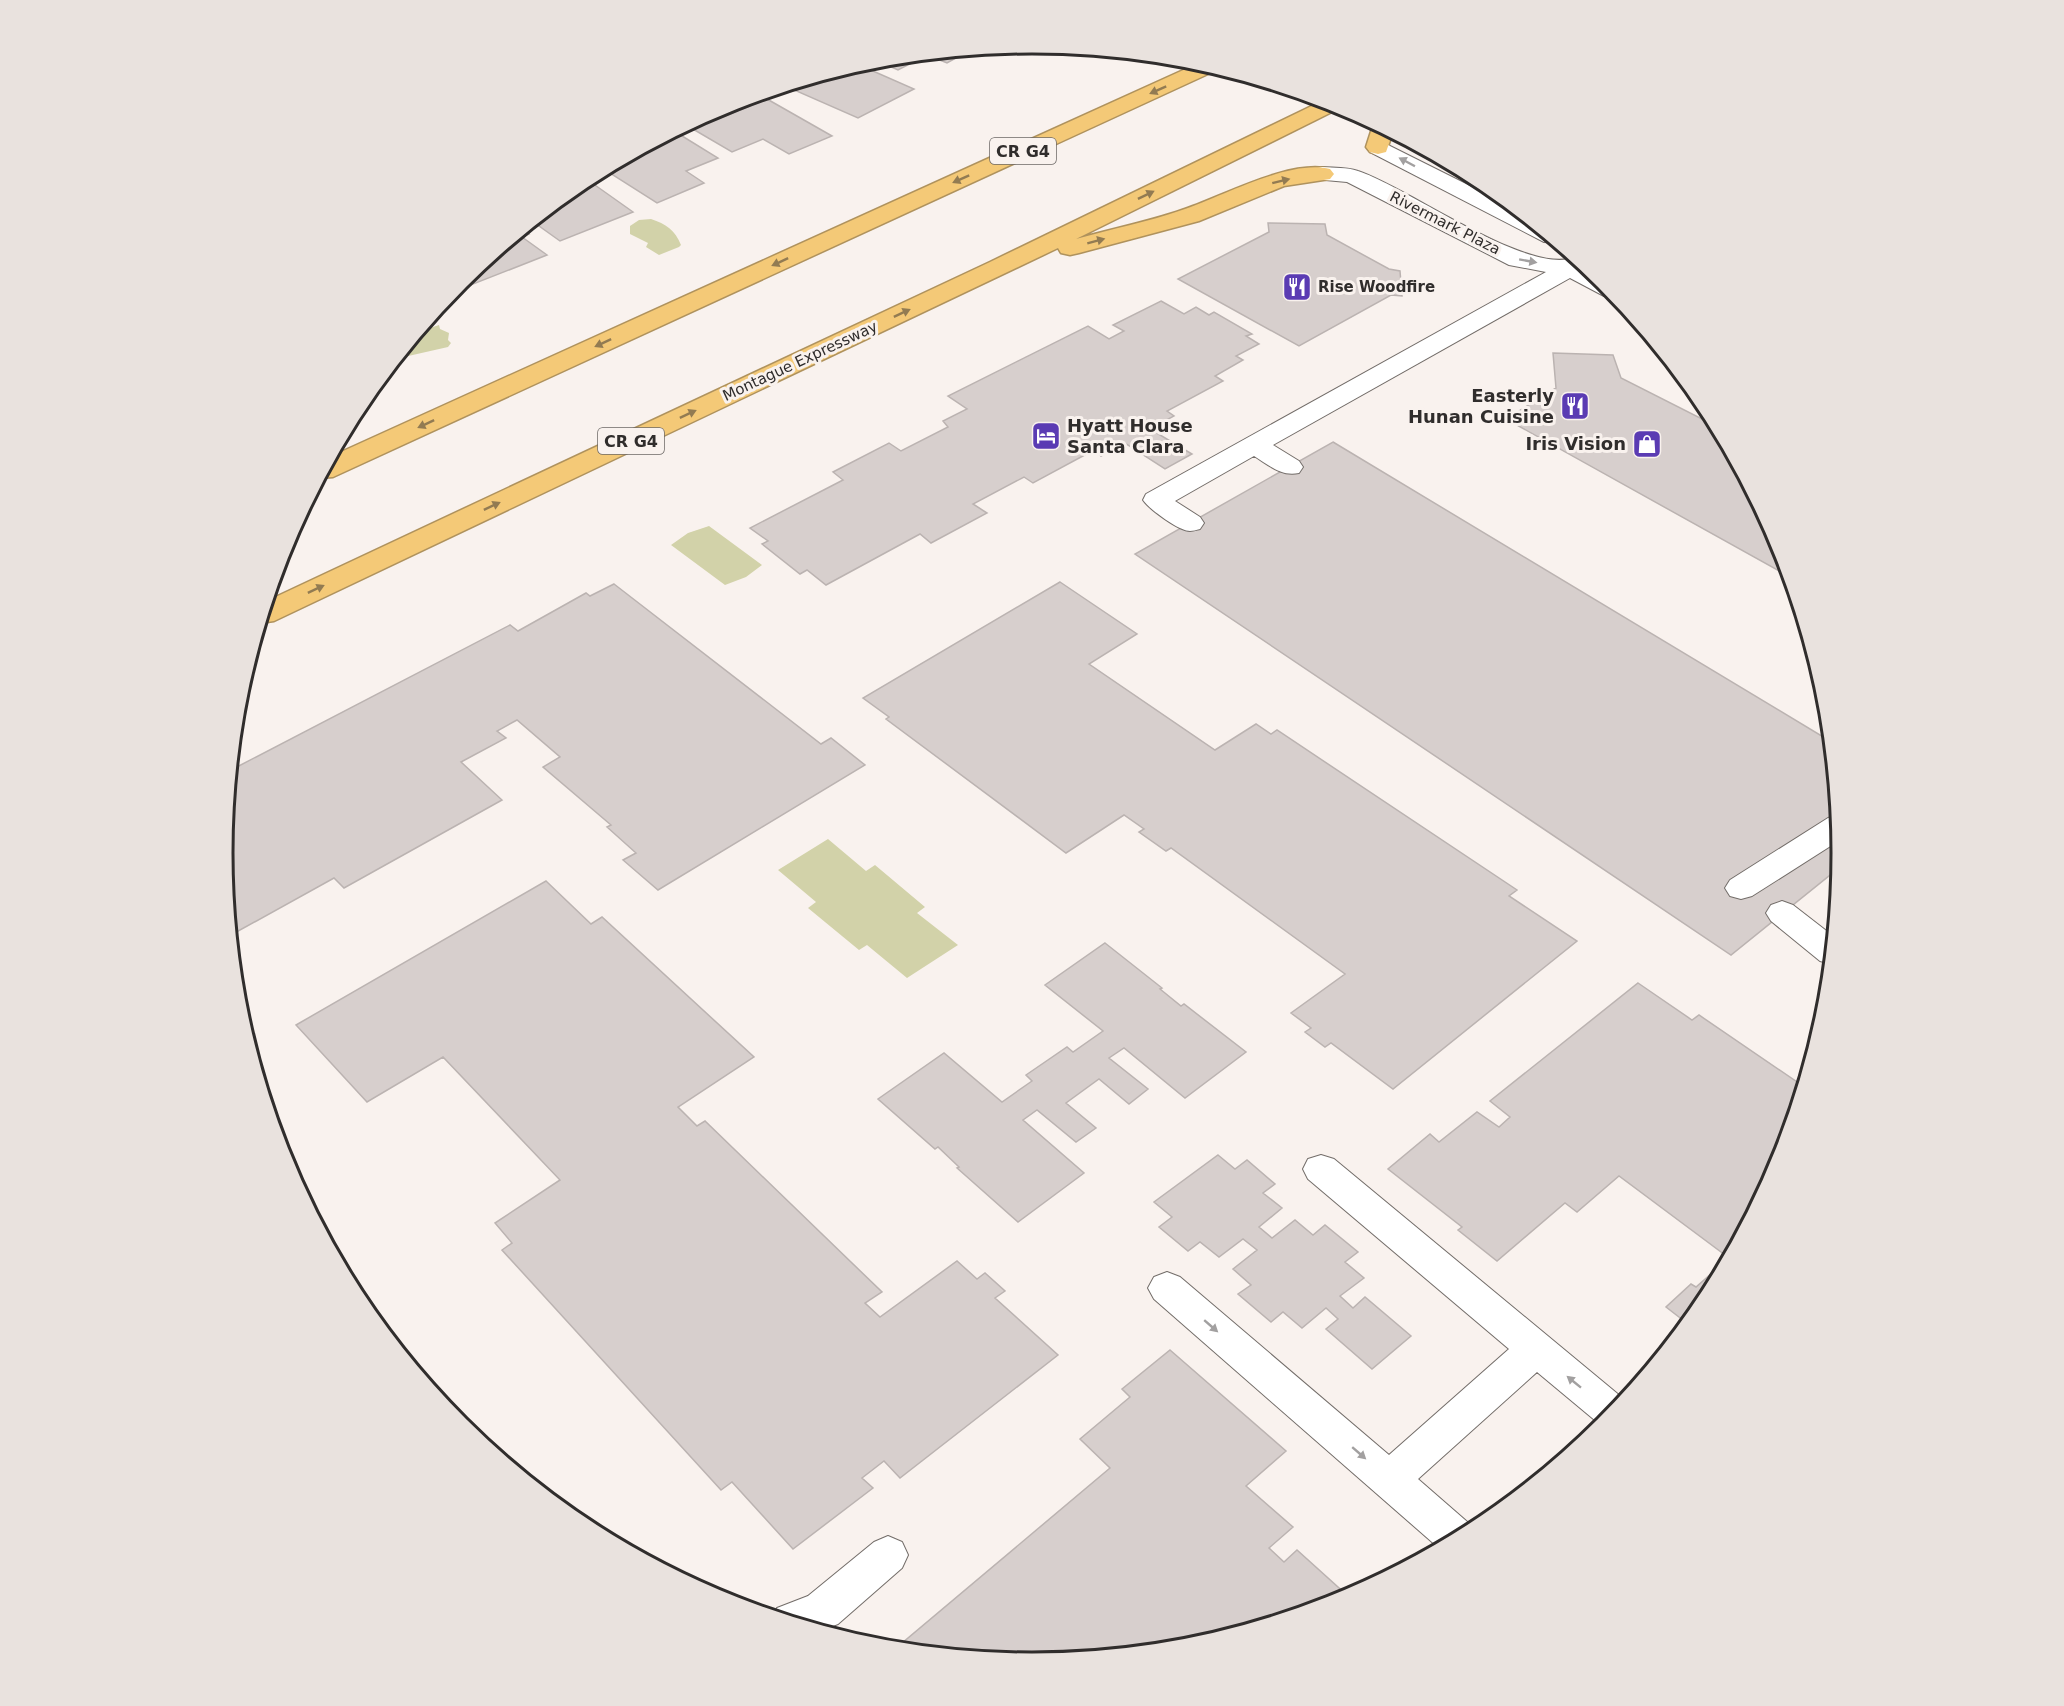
<svg xmlns="http://www.w3.org/2000/svg" width="2064" height="1706" viewBox="0 0 2064 1706" font-family="'DejaVu Sans',sans-serif">
<rect width="100%" height="100%" fill="#f9f2ee"/>
<path fill="#d2d2a9" d="M651,219C666,224 675,230 681,245L679,247L659,255L646,247L648,243L630,234V226L639,220Z
M439,325L440,329L449,333L448,340L451,343L448,347L395,359L418,332Z
M709,526L762,565L746,577L725,585L671,545L688,533Z
M828,839L866,871L875,865L925,907L917,913L958,945L907,978L867,945L859,950L808,908L816,902L778,870Z"/>
<path fill="#d7cfcd" stroke="#bbb3b1" stroke-width="1.5" d="M972,49L947,63L927,55L898,70L873,59Z
M857,64L914,89L858,118L785,86Z
M767,99L832,136L789,154L763,139L732,152L686,125L714,112L723,117Z
M674,131L718,158L686,171L704,183L657,203L605,170L649,151L643,148Z
M585,178L633,212L560,241L532,221Z
M1268,223L1325,224L1327,235L1389,269L1400,271L1402,296L1391,295L1299,346L1178,279L1269,232Z
M523,229L529,234L522,237L547,255L463,288L457,283Z
M1161,301L1184,314L1196,307L1209,315L1214,312L1252,334L1246,336L1259,344L1236,356L1243,360L1215,376L1223,381L1167,411L1174,416L1150,429L1192,454L1165,469L1125,443L1101,456L1094,450L1033,483L1024,477L973,504L987,513L931,543L920,534L826,585L807,570L800,574L762,544L768,541L750,528L843,480L833,472L889,443L901,451L948,427L943,421L967,409L948,396L1088,326L1109,339L1124,331L1113,325Z
M1553,353L1613,355L1621,378L1718,427L1780,544L1790,577L1506,419L1556,388Z
M1333,442L1830,741L1841,853L1840,867L1731,955L1135,554Z
M1060,582L1137,634L1089,664L1215,750L1256,724L1271,734L1277,730L1517,890L1509,896L1577,941L1393,1089L1331,1043L1325,1047L1305,1032L1311,1028L1291,1013L1345,974L1171,848L1166,851L1139,832L1144,829L1124,815L1066,853L886,719L889,717L863,698Z
M614,584L821,744L831,738L865,765L658,890L623,860L636,853L607,827L611,825L543,767L560,757L517,720L497,731L506,738L461,762L502,800L344,888L334,878L231,935L223,853L229,784L235,781L230,776L231,770L510,625L518,631L586,593L590,596Z
M546,881L591,924L602,917L754,1057L678,1107L697,1126L705,1121L882,1292L865,1303L880,1317L957,1261L977,1279L985,1273L1005,1291L995,1298L1058,1355L900,1478L884,1461L862,1478L873,1488L793,1549L732,1482L721,1490L502,1250L512,1243L495,1223L560,1180L443,1057L367,1102L296,1025Z
M1105,943L1162,988L1160,989L1181,1006L1184,1004L1246,1052L1185,1098L1124,1048L1109,1058L1148,1089L1129,1104L1099,1079L1066,1103L1096,1128L1076,1142L1037,1110L1023,1120L1084,1173L1018,1222L957,1168L959,1167L938,1147L935,1149L878,1099L944,1053L1002,1102L1032,1081L1026,1075L1067,1047L1073,1052L1103,1031L1045,985Z
M1638,983L1692,1020L1699,1015L1803,1086L1780,1163L1705,1303L1688,1324L1666,1307L1691,1284L1696,1287L1729,1258L1619,1176L1577,1212L1565,1203L1497,1261L1458,1230L1462,1227L1388,1169L1430,1134L1439,1142L1477,1112L1499,1127L1510,1117L1490,1101Z
M1218,1155L1235,1169L1247,1160L1275,1184L1263,1193L1282,1208L1259,1227L1272,1238L1295,1220L1313,1235L1325,1225L1358,1252L1345,1262L1364,1278L1340,1296L1353,1308L1365,1297L1411,1336L1372,1369L1326,1329L1338,1319L1326,1308L1302,1328L1283,1312L1271,1322L1238,1294L1251,1285L1233,1269L1257,1250L1243,1239L1219,1257L1200,1242L1188,1251L1159,1227L1172,1217L1154,1202Z
M1170,1350L1286,1451L1246,1486L1293,1527L1269,1548L1284,1562L1297,1550L1349,1597L1190,1647L1032,1662L895,1649L1110,1468L1080,1439L1130,1397L1122,1389Z"/>
<g fill="none" stroke-linecap="round" stroke-linejoin="round">
<g stroke="#736d69" stroke-width="2">
<path id="lane" d="M1378,140L1520,211L1558,243L1544,242L1370,152L1367,147L1370,142Z
M1322,167C1334,168 1347,167 1358,171C1408,187 1529,277 1575,257L1605,281L1618,297L1604,296L1570,278L1273,445L1299,461L1303,467L1299,473C1281,477 1269,465 1254,456L1175,501L1200,517L1204,523L1200,529C1196,530 1193,531 1190,531C1179,531 1149,509 1143,500L1146,494L1546,272L1509,265L1347,182L1314,179L1311,174L1314,169Z
M1838,815L1840,840L1752,896L1741,899L1730,896L1725,888L1730,880L1828,818Z
M1782,901L1793,905L1833,936L1831,964L1820,961L1771,921L1766,913L1771,905Z
M1321,1155L1334,1159L1625,1400L1603,1427L1537,1372L1418,1479L1472,1526L1474,1530L1440,1549L1154,1299L1148,1288L1154,1277L1167,1272L1180,1277L1389,1455L1509,1349L1308,1179L1303,1169L1308,1159Z
M888,1536L902,1542L908,1555L902,1568L838,1624L820,1631L774,1616L777,1608L808,1596L874,1542Z"/>
</g>
<g stroke="#af925d" stroke-width="3">
<path id="highway" d="M1201,62L1221,68L333,477L319,478L330,457Z
M1324,100L1344,106L1076,239C1111,229 1148,222 1182,210C1222,197 1289,159 1330,169L1334,174L1330,179L1284,186L1199,221L1079,253L1070,255L1061,253L1058,248L274,621L260,623L267,601L990,262Z
M1374,122L1393,132L1386,152L1378,154L1370,152L1366,147Z"/>
</g>
<use href="#lane" fill="#fff" fill-rule="evenodd"/>
<use href="#highway" fill="#f4c977" fill-rule="evenodd"/>
</g>
<defs><path id="oneway-solid" d="M-6-.8H1V-3.2L6.5 0L1 3.2V.8H-6Z" transform="scale(1.5)"/></defs>
<g fill="#927b52">
<use href="#oneway-solid" transform="translate(1158 90) rotate(156)"/>
<use href="#oneway-solid" transform="translate(961 179) rotate(156)"/>
<use href="#oneway-solid" transform="translate(1281 181) rotate(-14)"/>
<use href="#oneway-solid" transform="translate(1146 195) rotate(-26)"/>
<use href="#oneway-solid" transform="translate(1096 241) rotate(-15)"/>
<use href="#oneway-solid" transform="translate(780 262) rotate(155)"/>
<use href="#oneway-solid" transform="translate(902 313) rotate(-25)"/>
<use href="#oneway-solid" transform="translate(603 343) rotate(155)"/>
<use href="#oneway-solid" transform="translate(688 414) rotate(-25)"/>
<use href="#oneway-solid" transform="translate(426 424) rotate(155)"/>
<use href="#oneway-solid" transform="translate(492 506) rotate(-25)"/>
<use href="#oneway-solid" transform="translate(316 589) rotate(-25)"/>
</g>
<g fill="#a2a0a0">
<use href="#oneway-solid" transform="translate(1407 162) rotate(-152)"/>
<use href="#oneway-solid" transform="translate(1528 261) rotate(10)"/>
<use href="#oneway-solid" transform="translate(1211 1326) rotate(41)"/>
<use href="#oneway-solid" transform="translate(1574 1382) rotate(-141)"/>
<use href="#oneway-solid" transform="translate(1359 1453) rotate(41)"/>
</g>
<defs>
<g id="restaurant-square" transform="scale(1.5)"><rect x="-9" y="-9" width="18" height="18" rx="4" fill="#5a3bb3" stroke="#f9f2ee"/><path d="M-5-6h1v4h1v-4h1v4h1v-4h1v5L-1.5 .5V6h-2V.5L-5-1ZM5-6V6H3V1.5H1.5Q1.5-4 5-6Z" fill="#fff"/></g>
<g id="hotel-square" transform="scale(1.5)"><rect x="-9" y="-9" width="18" height="18" rx="4" fill="#5a3bb3" stroke="#f9f2ee"/><path d="M-6-4.5h1.5V1H6V5H4.5V3h-9V5H-6ZM-4 0a1.8 1.8 0 1 1 3.6 0ZM.5 0V-2.5h3Q6-2.5 6 0Z" fill="#fff"/></g>
<g id="shop-square" transform="scale(1.5)"><rect x="-9" y="-9" width="18" height="18" rx="4" fill="#5a3bb3" stroke="#f9f2ee"/><path d="M-5-2.5h2.3a2.7 3.5 0 0 1 5.4 0H5L5.5 6h-11ZM-1.5-2.5h3a1.5 2.3 0 0 0-3 0Z" fill="#fff"/></g>
</defs>
<g fill-rule="evenodd">
<use href="#restaurant-square" x="1297" y="287"/>
<use href="#restaurant-square" x="1575" y="406"/>
<use href="#hotel-square" x="1046" y="436"/>
<use href="#shop-square" x="1647" y="444"/>
</g>
<g text-anchor="middle" stroke-width="6" stroke-linejoin="round" paint-order="stroke">
<g font-size="15" fill="#302d2c" stroke="#f9f2ee">
<text transform="translate(1445 223) rotate(27)" y="5">Rivermark Plaza</text>
<text transform="translate(800 361) rotate(-25)" y="5">Montague Expressway</text>
</g>
<g font-size="15" font-weight="bold" fill="#302d2c" stroke="#f9f2ee" text-anchor="start">
<text x="1318" y="292">Rise Woodfire</text>
</g>
<g fill="#f9f2ee" stroke="#6c6866" stroke-width="1.5">
<rect x="990" y="138" width="66" height="26" rx="4.5"/>
<rect x="598" y="428" width="66" height="26" rx="4.5"/>
</g>
<g font-size="16" font-weight="bold" fill="#302d2c">
<text x="1023" y="157">CR G4</text>
<text x="631" y="447">CR G4</text>
</g>
<g font-size="18" font-weight="bold" fill="#302d2c" stroke="#f9f2ee" text-anchor="end">
<text x="1554" y="402">Easterly<tspan x="1554" dy="21">Hunan Cuisine</tspan></text>
<text x="1067" y="432" text-anchor="start">Hyatt House<tspan x="1067" dy="21">Santa Clara</tspan></text>
<text x="1626" y="450">Iris Vision</text>
</g>
</g>
<path d="M0 0H2064V1706H0ZM233 853a799 799 0 1 1 1598 0a799 799 0 1 1-1598 0Z" fill="#e9e2de" fill-rule="evenodd"/>
<path fill="none" stroke="#302d2c" stroke-width="3" d="M233 853a799 799 0 1 1 1598 0a799 799 0 1 1-1598 0Z"/>
</svg>
